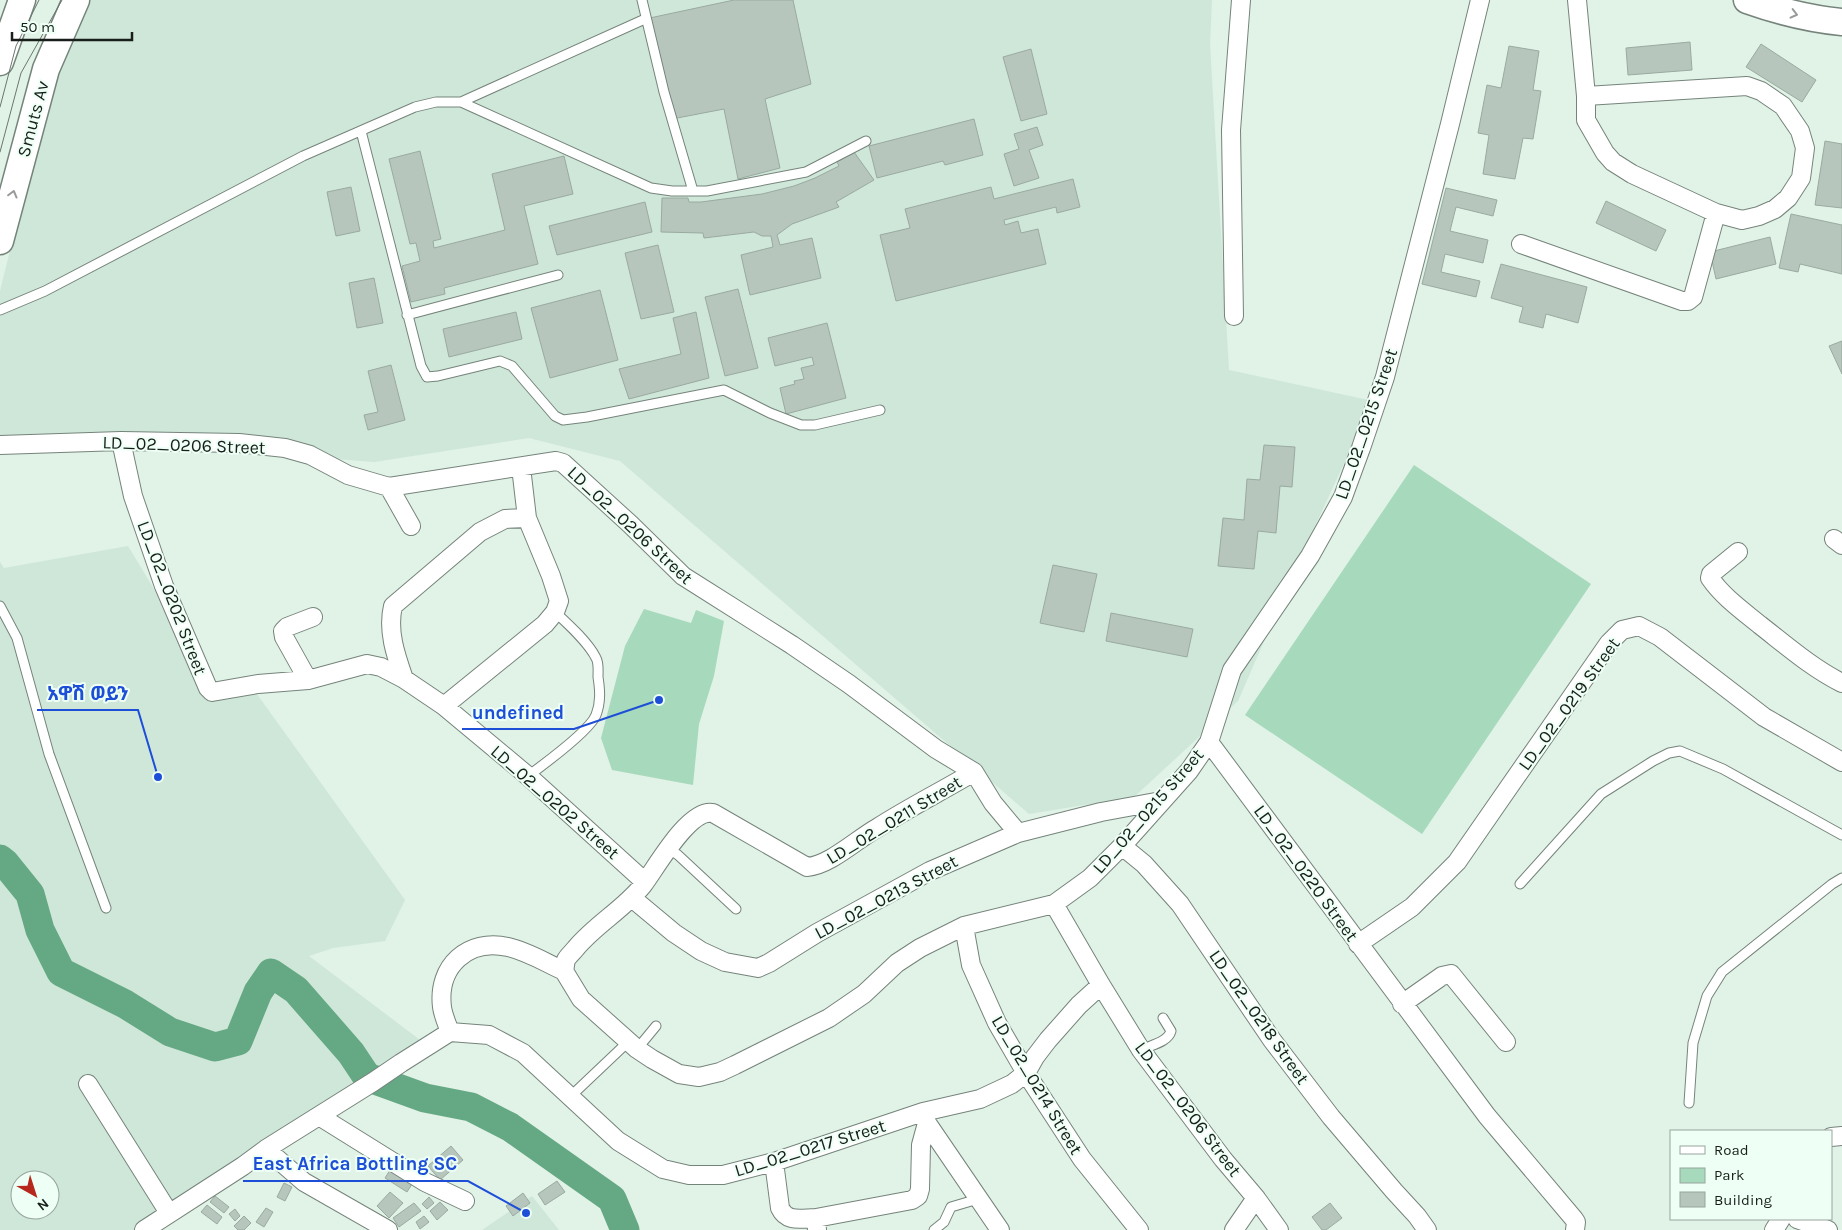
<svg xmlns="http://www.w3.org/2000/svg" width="1842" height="1230" viewBox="0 0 1842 1230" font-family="Karla,'Noto Sans Ethiopic',sans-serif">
<rect width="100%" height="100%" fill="#e1f2e7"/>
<path fill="#cfe7d9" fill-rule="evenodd" d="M88,0H1212L1210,44L1229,370L1373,401L1303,552L1238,701L1134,797L1029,814L620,461L529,438L374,462L115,442L0,440V291L56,64Z
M128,546L154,589L202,695L244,676L405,900L385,941L333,948L309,956L428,1046L144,1230H0V562L4,568ZM20,1180H50V1210H20Z
M532,1196L559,1230H482Z"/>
<path fill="#a7d9bc" d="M1414,465L1591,584L1422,834L1245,715Z
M644,609L691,623L696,610L724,621L714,676L699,724L693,785L612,770L601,738L625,646Z"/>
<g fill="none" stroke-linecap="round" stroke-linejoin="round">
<path stroke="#65a884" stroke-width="29" d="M0,859L5,863L30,894L40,930L61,972L125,1004L170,1032L215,1047L238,1041L258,992L271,973L296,990L351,1053L367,1077L425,1098L471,1107L510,1127L612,1199L625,1230"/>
</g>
<path fill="#b6c6bc" stroke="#9aaaa0" d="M734,0H793L811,84L765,99L780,168L738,179L724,109L672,119L645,19Z
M1690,42L1692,70L1628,75L1626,48Z
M1761,44L1816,80L1802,102L1746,67Z
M1509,46L1539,51L1533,90L1541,91L1533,139L1523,138L1515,179L1483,174L1489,135L1478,133L1487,85L1501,88Z
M1031,49L1047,114L1021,121L1003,57Z
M974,119L983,155L945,165L943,161L877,178L869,146Z
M1037,127L1043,145L1029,150L1039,178L1014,186L1004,154L1019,149L1014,134Z
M1825,141L1842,144V208L1815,205Z
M420,151L441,239L433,241L434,248L505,230L492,174L564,156L573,194L524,206L538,264L444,288L445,294L411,302L402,266L420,261L416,243L410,244L389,159Z
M854,152L874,180L836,202L839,207L792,224L777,235L780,245L812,238L821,278L750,295L741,255L773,247L771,236H762L754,232L704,238L703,233L661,232L662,198H688L689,202H701L762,194L794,186L815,178L839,166L837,162Z
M1073,179L1080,207L1057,213L1056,207L1004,220L1005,225L1018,221L1021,233L1038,229L1046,264L896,301L880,235L910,228L905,209L991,187L994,199Z
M351,187L360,231L336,236L327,192Z
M1446,188L1497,200L1493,216L1456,207L1450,231L1488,240L1483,263L1445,254L1441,272L1480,281L1476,297L1422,284Z
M1606,201L1666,230L1656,251L1596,223Z
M645,202L652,232L557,255L549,226Z
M1791,214L1842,225V274L1800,264L1798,272L1779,268Z
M1770,237L1776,264L1716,279L1710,252Z
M658,245L674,312L641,319L625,253Z
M1501,264L1587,287L1578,323L1546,314L1543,328L1519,322L1523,307L1491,298Z
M374,278L383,323L357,328L349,283Z
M738,289L758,368L725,376L705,297Z
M600,290L618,360L550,378L531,308Z
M516,312L522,339L449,357L443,329Z
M696,312L709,378L629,399L619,369L681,354L673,318Z
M827,323L846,398L786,414L780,388L795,384L794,381L804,379L801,368L814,365L812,357L775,366L768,338Z
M1842,341V374L1829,346Z
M391,365L405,420L368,430L364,415L378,412L368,371Z
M1264,445L1295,447L1292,487L1280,486L1276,533L1258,531L1254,569L1218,566L1223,518L1244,520L1247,479L1260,480Z
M1053,565L1097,574L1084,632L1040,623Z
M1111,613L1193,629L1187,657L1106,641Z
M451,1146L463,1160L440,1180L428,1166Z
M392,1167L414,1181L407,1192L385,1178Z
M557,1181L565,1192L545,1205L538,1194Z
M284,1183L292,1187L285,1201L277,1197Z
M390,1192L403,1203L389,1218L377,1206Z
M523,1193L530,1203L513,1216L506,1206Z
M215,1196L229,1207L224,1213L210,1202Z
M429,1197L434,1203L427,1209L422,1204Z
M440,1202L448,1210L437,1220L430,1211Z
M414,1203L421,1211L399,1227L393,1218Z
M1330,1203L1342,1218L1326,1230H1322L1312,1217Z
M207,1205L222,1217L217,1224L201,1212Z
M266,1208L273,1212L264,1227L256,1222Z
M235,1209L240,1216L235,1221L229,1214Z
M244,1216L251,1223L244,1230H238L234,1226Z
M424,1216L429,1222L420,1229L416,1222Z"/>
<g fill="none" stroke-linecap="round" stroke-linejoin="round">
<g stroke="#75847b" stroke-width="11">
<path id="lane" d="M642,0L664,92L693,191
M461,102L651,188L672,191H707L806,172L866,141
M361,131L421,366L427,377L438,376L500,361L512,366L555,416L563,420L587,417L724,390L770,413L801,425H815L880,410
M0,310L45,291L303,156L415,107L436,102H461L645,19
M407,315L558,275
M0,606L17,638L49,754L106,908
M528,776C543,765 590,730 596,715C601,702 600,690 598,677C598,671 599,663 596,658C588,642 568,624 555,612
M668,848L678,855L736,909
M1520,884L1601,794L1653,761L1669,753L1680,751L1723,769L1842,835
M637,1049L656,1026
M1141,1050C1151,1045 1168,1042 1171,1031L1163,1018
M571,1096L629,1041
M1689,1103L1693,1043L1707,996L1722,972L1832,884L1842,878
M934,1230L944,1222L951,1207L978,1199"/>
</g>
<g stroke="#75847b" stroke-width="20">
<path id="street" d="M1577,0L1586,96V120L1605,153L1613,162L1632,174L1716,213L1742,220L1759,216L1775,209L1788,198L1801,178L1805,148L1800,131L1783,106L1761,91L1747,86L1586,96
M1521,244L1682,301H1688L1693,297L1716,213
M1234,316L1231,130L1241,0
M121,441L133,496L164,586L208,688L212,692L258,684L308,680L367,664L381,667L404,679L444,706L528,776L645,882
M0,445L121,441L239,443L285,448L310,455L348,475L389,487L556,461L563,463L630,524L683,576L792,645L849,684L936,749L974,772L993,803L1018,833
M389,487L411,526
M1834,539L1842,545
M1738,552L1711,574L1710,578C1722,596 1743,611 1760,625C1787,646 1812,668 1842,683
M404,679C396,656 387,631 393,606L480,532L505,519L527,518
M308,680L284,637L283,631L287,627L313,617
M444,706L545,624L555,612L559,601L551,576L527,518L521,467
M1209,742L1487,1116L1574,1219L1576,1222L1575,1230
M1122,846L1144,864L1180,904L1272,1040L1331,1117L1394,1191L1417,1216L1427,1230
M632,898L674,933L701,951L725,962L758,968L769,963L817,933L930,871L1018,833L1101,812L1161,801
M1054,904L1101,985L1141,1050L1223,1159L1256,1198L1279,1230
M964,926L971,965L997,1023L1026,1073L1082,1159L1139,1230
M1358,944L1412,907L1457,862L1609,643L1622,630L1639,626L1660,637L1764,717L1842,762
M564,971L581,999L637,1049L652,1059L679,1074L699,1077L720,1072L735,1065L829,1018L864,994L897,963L920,948L964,926L1054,904L1090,878L1122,846L1189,771L1209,742L1232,670L1310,556L1343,497L1361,448L1385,377L1450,124L1480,0
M564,971C565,968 565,963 566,960C568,956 573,952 576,948C596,924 624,909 643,885C656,868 689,808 713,813L807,867C830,865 856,840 877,828C908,808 942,791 974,772
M1402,1004L1442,976L1451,974L1506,1042
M450,1032L489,1035L523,1053L618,1141L663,1169L689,1175H723L774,1162L923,1112L980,1099L1012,1084L1026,1073L1035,1057L1048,1040L1079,1005L1101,985
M450,1032C447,1024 443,1015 442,1007C437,966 468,938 508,947C527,951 546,963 564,971
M88,1084L169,1213
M924,1115L927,1123L1000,1230
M319,1116L425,1182L465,1201
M1831,1137L1842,1136
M266,1149L304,1182L388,1230
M774,1162L780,1208C787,1223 802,1218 816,1218
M1797,1219L1828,1230
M144,1230L243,1166L266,1149L373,1082L401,1063L450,1032
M817,1230L816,1218L912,1200L918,1196L920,1189L921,1145L927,1123
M1234,1230L1256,1198
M1774,1230L1781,1219"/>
</g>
<g stroke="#75847b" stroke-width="29">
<path id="primary" d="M1747,0C1778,11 1810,19 1842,22
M0,62L22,0
M0,241L46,69L76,0"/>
</g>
<use href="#lane" stroke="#fff" stroke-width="9"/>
<use href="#street" stroke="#fff" stroke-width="18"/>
<use href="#primary" stroke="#fff" stroke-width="26"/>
<path stroke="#6b766f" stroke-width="1" d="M0,107L16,46L39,0
M0,152L21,73L62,0"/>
</g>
<defs><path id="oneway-chevron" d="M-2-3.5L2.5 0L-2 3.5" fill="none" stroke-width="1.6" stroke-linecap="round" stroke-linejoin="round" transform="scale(1.25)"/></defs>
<g stroke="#979a98">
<use href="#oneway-chevron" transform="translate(1794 14) rotate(14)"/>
<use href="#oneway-chevron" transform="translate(13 194) rotate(-75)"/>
</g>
<g text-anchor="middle" stroke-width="4" stroke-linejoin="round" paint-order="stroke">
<g font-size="18" fill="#181f1b" stroke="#eefff5">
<text transform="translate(33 119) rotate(-75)" y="6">Smuts Av</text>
<text transform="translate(1366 424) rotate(-71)" y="6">LD_02_0215 Street</text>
<text transform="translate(184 445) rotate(2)" y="6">LD_02_0206 Street</text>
<text transform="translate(630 525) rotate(43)" y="6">LD_02_0206 Street</text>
<text transform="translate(172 598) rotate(69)" y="6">LD_02_0202 Street</text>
<text transform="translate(1569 704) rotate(-54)" y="6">LD_02_0219 Street</text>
<text transform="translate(555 802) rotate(41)" y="6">LD_02_0202 Street</text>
<text transform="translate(1148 811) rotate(-49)" y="6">LD_02_0215 Street</text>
<text transform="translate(894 820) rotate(-31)" y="6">LD_02_0211 Street</text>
<text transform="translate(1306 873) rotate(54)" y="6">LD_02_0220 Street</text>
<text transform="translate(886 897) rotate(-28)" y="6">LD_02_0213 Street</text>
<text transform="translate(1259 1017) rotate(55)" y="6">LD_02_0218 Street</text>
<text transform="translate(1037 1085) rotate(59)" y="6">LD_02_0214 Street</text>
<text transform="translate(1188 1109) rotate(53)" y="6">LD_02_0206 Street</text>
<text transform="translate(810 1148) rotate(-17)" y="6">LD_02_0217 Street</text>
</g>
</g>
<path fill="none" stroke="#1d4ed8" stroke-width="2" d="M158 777L138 710H37M659 700L574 729H462M526 1213L468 1181H243"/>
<g fill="#1d4ed8" stroke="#eefff5" stroke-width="2">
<circle cx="158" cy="777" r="5"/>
<circle cx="659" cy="700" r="5"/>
<circle cx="526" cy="1213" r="5"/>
</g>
<g font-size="19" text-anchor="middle" font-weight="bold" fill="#1d4ed8" stroke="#eefff5" stroke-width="4" stroke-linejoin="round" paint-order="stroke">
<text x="88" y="700">አዋሽ ወይን</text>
<text x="518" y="719">undefined</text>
<text x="355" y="1170">East Africa Bottling SC</text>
</g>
<rect x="1670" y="1130" width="162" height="90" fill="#eefff5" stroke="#98a59e"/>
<rect x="1680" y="1146" width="25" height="8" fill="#ffffff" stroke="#98a59e"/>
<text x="1714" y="1155" font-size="15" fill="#181f1b">Road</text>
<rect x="1680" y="1168" width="25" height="15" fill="#a7d9bc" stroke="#98a59e"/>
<text x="1714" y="1180" font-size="15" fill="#181f1b">Park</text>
<rect x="1680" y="1192" width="25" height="15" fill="#b6c6bc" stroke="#98a59e"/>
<text x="1714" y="1205" font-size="15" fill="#181f1b">Building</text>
<g transform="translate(35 1195) rotate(141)"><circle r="24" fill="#eefff5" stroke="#98a59e"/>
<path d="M0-4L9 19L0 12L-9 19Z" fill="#b6281b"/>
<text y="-8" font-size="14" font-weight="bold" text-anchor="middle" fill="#181f1b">N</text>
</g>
<path d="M12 32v8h120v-8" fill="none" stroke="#181f1b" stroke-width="2.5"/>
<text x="20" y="32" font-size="15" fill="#181f1b" stroke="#eefff5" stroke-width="4" paint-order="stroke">50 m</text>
</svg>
